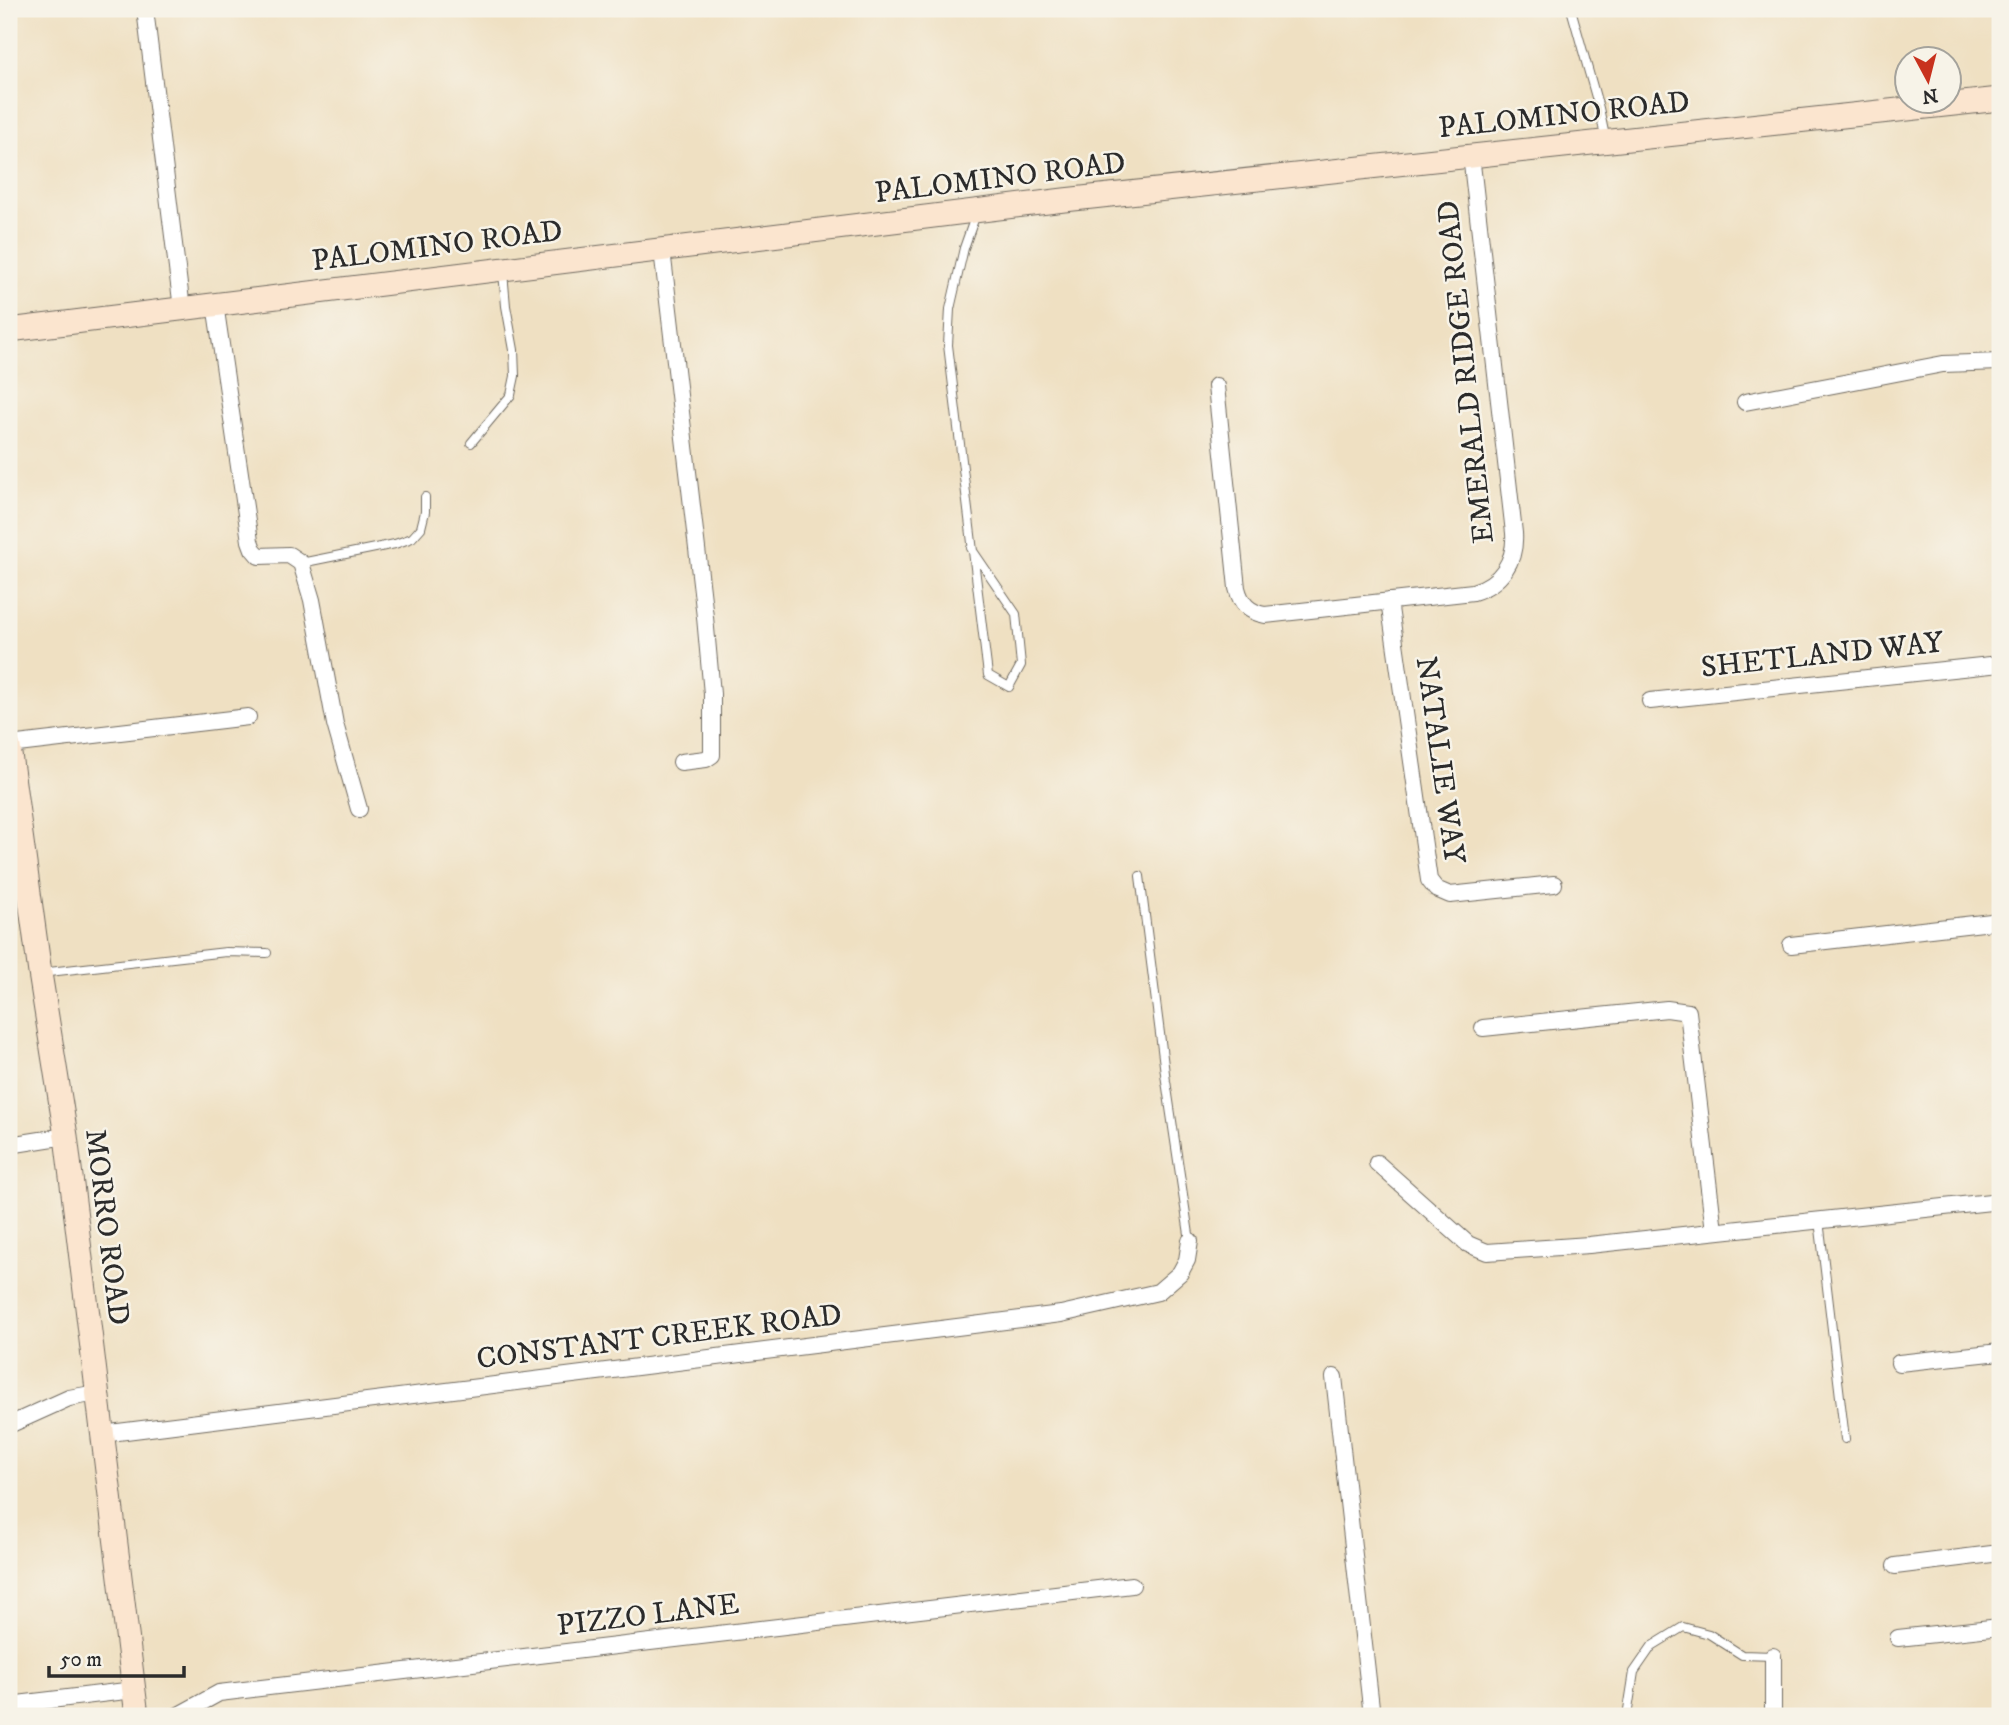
<svg xmlns="http://www.w3.org/2000/svg" width="2009" height="1725" viewBox="0 0 2009 1725" font-family="'IM FELL DW Pica',serif">
<rect width="100%" height="100%" fill="#f7f3e8"/>
<filter id="ink" filterUnits="userSpaceOnUse"><feTurbulence type="fractalNoise" baseFrequency=".0143" numOctaves="2"/><feDisplacementMap in="SourceGraphic" scale="14" xChannelSelector="R" yChannelSelector="G"/><feConvolveMatrix kernelMatrix="1 2 1 2 8 2 1 2 1" color-interpolation-filters="sRGB"/></filter>
<filter id="wash" filterUnits="userSpaceOnUse"><feTurbulence type="fractalNoise" baseFrequency=".00686" numOctaves="4" result="noise"/><feDisplacementMap in="SourceGraphic" scale="28" xChannelSelector="R" yChannelSelector="G"/><feGaussianBlur stdDeviation="1.57" result="paint"/><feColorMatrix in="noise" values="0 0 0 0 0 0 0 0 0 0 0 0 0 0 0 0 0 1.4 0 .05"/><feComposite in="paint" operator="in"/></filter>
<g filter="url(#wash)">
<rect width="100%" height="100%" fill="#efe0c2"/>
</g>
<g filter="url(#ink)">
<g fill="none" stroke-linecap="round" stroke-linejoin="round">
<g stroke="#706a60" stroke-width="10">
<path id="lane" d="M1571,9L1599,108L1606,141
M471,443L511,395L515,376L514,350L506,306L503,272
M971,548L1016,614L1021,665L1009,687L988,675L948,345L950,309L964,248L976,214
M301,563L395,544L412,538L421,528L425,512V497
M1140,876L1166,1081L1190,1241
M40,973L226,952L267,953
M1819,1220L1845,1439
M1627,1716L1634,1672L1652,1646L1683,1627L1709,1634L1742,1655L1773,1656"/>
</g>
<g stroke="#706a60" stroke-width="18">
<path id="street" d="M145,9L182,309
M662,250L705,617L712,694V755L706,759L681,762
M215,304L250,541L253,549L259,556L289,555L301,563L312,600L335,724L359,809
M1216,386L1237,588C1241,604 1249,612 1265,615L1473,592C1501,584 1516,561 1514,533L1471,155
M1745,402L1943,364L2000,362
M1389,601L1429,880L1436,889L1450,895L1554,884
M1650,701L2000,664
M9,745L248,717
M1791,945L2000,921
M1483,1028L1667,1009L1688,1012L1714,1231
M9,1145L66,1136
M1377,1163L1468,1244L1487,1252L1589,1245L2000,1201
M1899,1363L2000,1352
M1334,1377L1372,1716
M9,1425L69,1398L97,1393
M102,1434L1061,1314L1158,1292L1180,1273L1187,1260L1190,1241
M1895,1566L2000,1553
M1898,1638L2000,1627
M1773,1656V1716
M9,1705L134,1690
M177,1716L219,1693L1132,1585"/>
</g>
<g stroke="#706a60" stroke-width="25">
<path id="secondary" d="M9,330L1064,200L2000,99
M9,747L40,973L66,1136L137,1716"/>
</g>
<use href="#lane" stroke="#fff" stroke-width="8"/>
<use href="#street" stroke="#fff" stroke-width="16"/>
<use href="#secondary" stroke="#fbe5cf" stroke-width="23"/>
</g>
</g>
<g text-anchor="middle" stroke-width="5" stroke-linejoin="round" paint-order="stroke">
<g font-size="30" fill="#2b2b2b" stroke="#f7f3e8">
<text transform="translate(1564 114) rotate(-6)" y="10">PALOMINO ROAD</text>
<text transform="translate(1000 177) rotate(-7)" y="10">PALOMINO ROAD</text>
<text transform="translate(437 245) rotate(-7)" y="10">PALOMINO ROAD</text>
<text transform="translate(1465 372) rotate(-96)" y="10">EMERALD RIDGE ROAD</text>
<text transform="translate(1822 654) rotate(-6)" y="10">SHETLAND WAY</text>
<text transform="translate(1441 760) rotate(82)" y="10">NATALIE WAY</text>
<text transform="translate(108 1227) rotate(83)" y="10">MORRO ROAD</text>
<text transform="translate(659 1336) rotate(-7)" y="10">CONSTANT CREEK ROAD</text>
<text transform="translate(648 1614) rotate(-7)" y="10">PIZZO LANE</text>
</g>
</g>
<rect width="2009" height="1725" fill="none" stroke="#f7f3e8" stroke-width="35"/>
<g transform="translate(1928 80) rotate(173)"><circle r="33" fill="#f7f3e8" stroke="#a5a39c" stroke-width="2"/>
<path d="M0-5L12 26L0 18L-12 26Z" fill="#c8321e"/>
<text y="-10" font-size="19" font-weight="bold" text-anchor="middle" fill="#2b2b2b">N</text>
</g>
<path d="M49 1666v10h135v-10" fill="none" stroke="#2b2b2b" stroke-width="3.5"/>
<text x="60" y="1666" font-size="21" fill="#2b2b2b" stroke="#f7f3e8" stroke-width="5" paint-order="stroke">50 m</text>
</svg>
